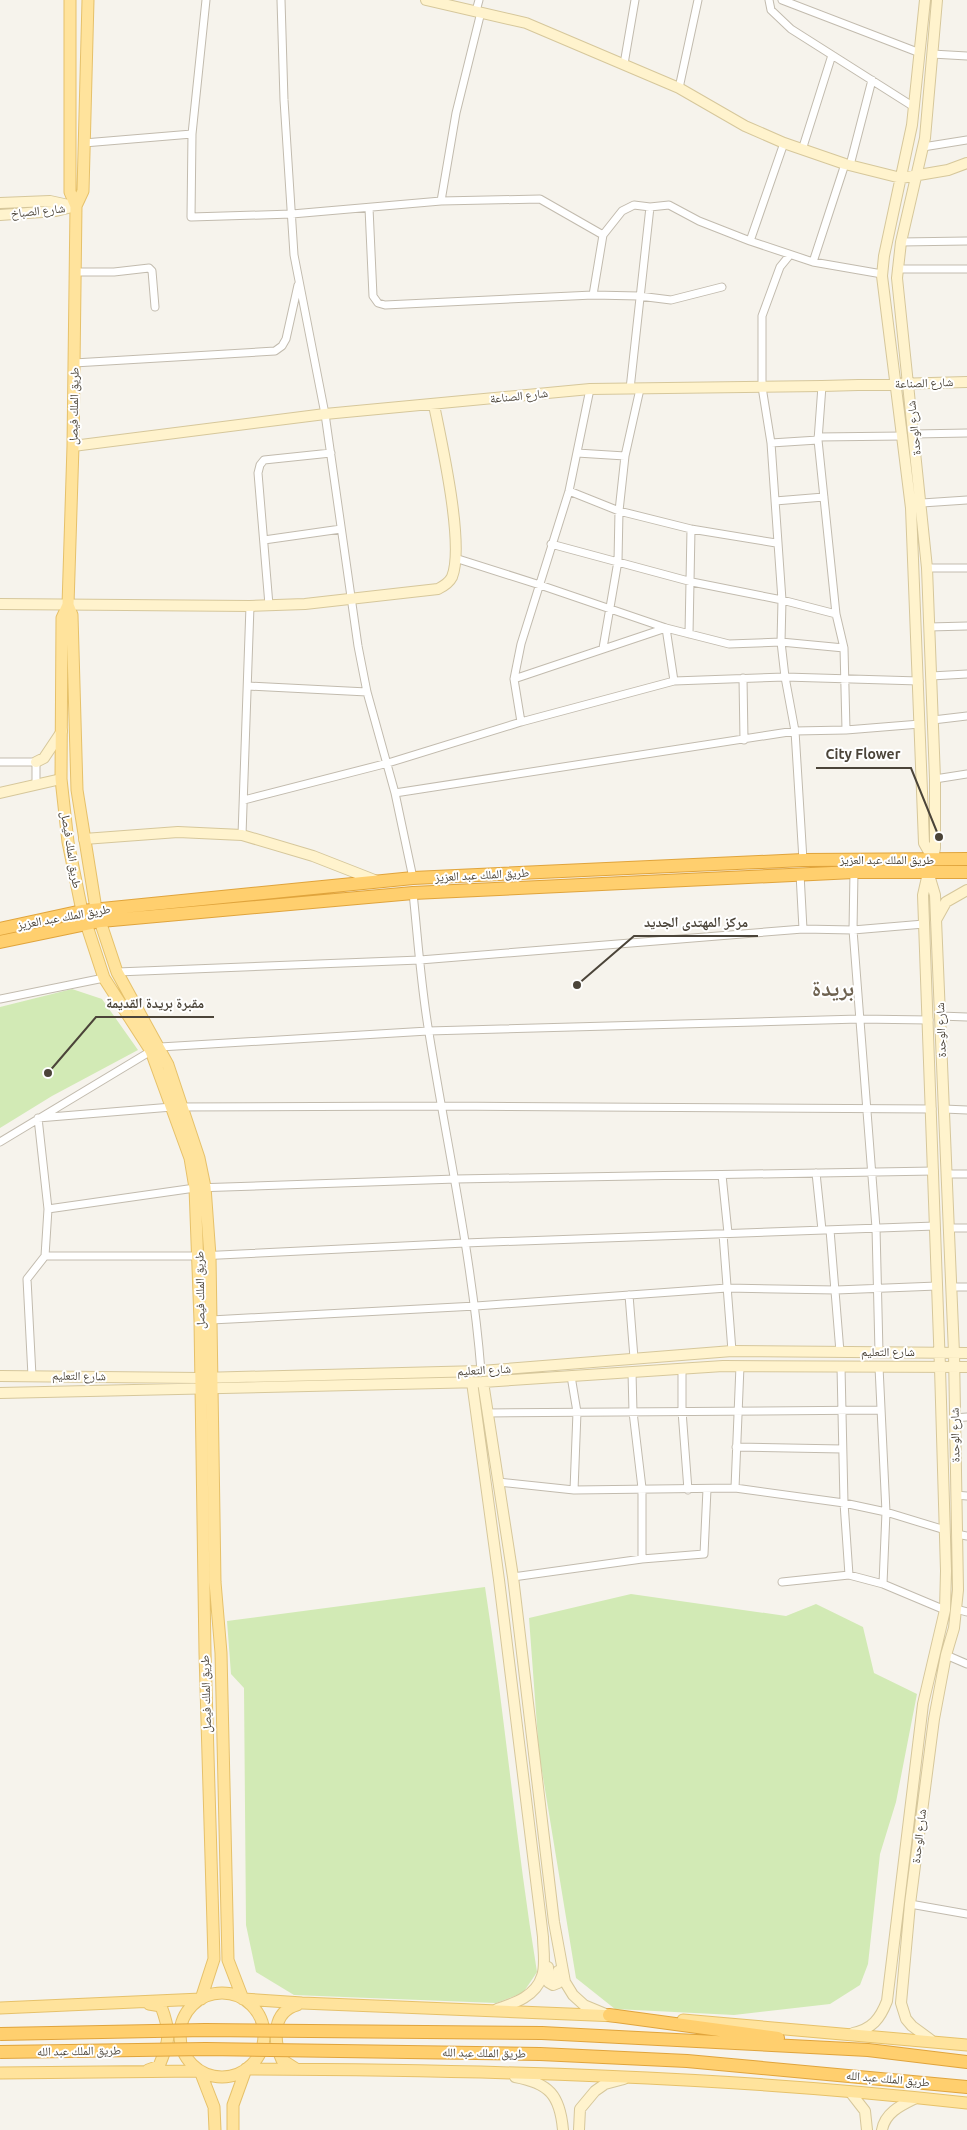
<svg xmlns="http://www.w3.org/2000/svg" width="967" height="2130" viewBox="0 0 967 2130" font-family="Ubuntu,'Noto Naskh Arabic',sans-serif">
<rect width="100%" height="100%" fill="#f6f3ec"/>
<path fill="#d2eab5" d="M72,989L102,999L138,1050L52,1096L0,1128V1007Z
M485,1587C505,1715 516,1844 537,1972L523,1993L496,2003L294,1995L256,1972L246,1925L244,1688L231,1674L227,1621Z
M631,1594L786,1616L816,1604L863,1627L874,1673L917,1694L896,1802L880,1854L868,1964L860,1985L830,2004L734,2015L615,2009L576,1978L539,1753L529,1618Z"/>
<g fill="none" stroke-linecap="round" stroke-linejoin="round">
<g stroke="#c2bbae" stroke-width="9">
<path id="street" d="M206,0L192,134L191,217L292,214L441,201L540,199L603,235
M281,0L284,100L294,255L325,414L358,646L367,692L395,793L413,878
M769,0L771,10L791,29L914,107
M782,0L920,53
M476,11L479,0
M932,54L967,56
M624,64L635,0
M679,88L698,0
M84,143L192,134
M784,143L750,241L813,262L882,274
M923,147L967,140
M802,150L832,55
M850,165L872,80
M441,201L456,113L481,12
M369,208L373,296L378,303L385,305L593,295
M901,242L967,241
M789,256L780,267L762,316V387L771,443L782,600L781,642L785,677L795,731L803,860
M813,262L845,164
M897,269H967
M75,272H114L149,268L152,271L155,307
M722,287L671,300L639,296L593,295L603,235L622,211L634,205L650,207L669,205L699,221L750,241
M74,363L275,351L282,346L286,339L298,285
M822,386L818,440L836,614L844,648L846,730
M630,389L650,207
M915,434L967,433
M818,437L903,436
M771,443L818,440
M577,453L625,456
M569,491L619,511L691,529L776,543
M775,501L824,497
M922,503L967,500
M264,540L341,529
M551,544L692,582L782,600L836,614
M455,558L540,585L666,628L729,644L781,642L844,648
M927,568H967
M269,605L258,473L260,465L264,460L331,453
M929,627L967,626
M666,628L674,681
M689,634L691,529
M603,648L618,561L619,511L625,456L640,389
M931,676L967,674
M743,678L744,740
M514,679L666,628
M248,686L367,692
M933,720L967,716
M521,722L514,679L521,644L569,491L590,389
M0,762H36V784
M935,779L967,774
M395,793L795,731L846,730L920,724
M244,800L388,763L521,722L674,681L785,677L919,681
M242,835L250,606
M854,872L853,930L876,1228L879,1352
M800,874L803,929
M413,893C418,940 421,987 429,1033C447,1146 472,1257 481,1371
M117,972L420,960L803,929L853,930L924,924
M0,999L104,978
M940,1016L967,1017
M160,1047L428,1031L859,1019L929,1020
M944,1109L967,1110
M0,1142L151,1051
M816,1173L822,1230
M947,1174H967
M722,1175L728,1233
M48,1209L195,1188L456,1179L934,1171
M949,1228H967
M830,1230L840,1352
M723,1234L732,1351
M45,1256H199L465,1243L935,1226
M952,1287H967
M629,1295L634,1358
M211,1320L476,1306L727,1288L836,1290L937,1286
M841,1367L844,1503L849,1575
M879,1367L886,1512L883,1584
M682,1369V1411L688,1490
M632,1372L633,1412L642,1488V1559
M32,1376L27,1279L45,1256L48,1209L38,1118L172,1107L442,1106L932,1109
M571,1376L577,1412L574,1490
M487,1413L880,1410
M954,1418L967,1417
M736,1447L842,1449
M498,1482L574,1490L735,1488L844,1503L886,1512L945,1530
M735,1488L740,1366
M956,1495L967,1496
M957,1534L967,1536
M513,1577L642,1559L704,1554L707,1489
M782,1582L849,1575L883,1584L945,1610
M956,1609L967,1612
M946,1655L967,1664
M910,1904L967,1914"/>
</g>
<g stroke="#d6c79b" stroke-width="12">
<path id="secondary" d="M426,0L526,23L679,88L745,126L784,143L845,164L901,178L948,170L967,163
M925,0L912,125L884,256L882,276L911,508L924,843L933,859
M0,203L50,201L73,206
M0,215L56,211L76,206
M73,446L325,414L590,389L822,386L967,382
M0,604L250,606L305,604L438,589C444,586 449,583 452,577C465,545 441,440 434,405
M36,762L44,758L62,731
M0,793L61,779
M84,839L178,832L242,835L313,856L377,881
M933,859L935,848V779L927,568L897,278L901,242L925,138L937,0
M929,875L935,895L954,1353L958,1590L954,1628L946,1655L934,1719L910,1904L901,2003L906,2019L912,2026L931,2040
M936,920L946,902L967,890
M0,1376L200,1378L481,1371L732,1351L967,1353
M472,1382L499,1580L543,1937C543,1948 546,1966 542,1976C536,1996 515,2003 497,2009
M483,1382L513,1577L554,1922L565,1982L573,1995L584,2005L608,2015
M0,1393L483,1382L723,1366L967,1367
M548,1967V1982L553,1985L558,1983V1971
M853,2033C872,2029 880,2019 887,2001L923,1704L945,1610L946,1571L940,1368L923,895L928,873
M515,2077C549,2083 560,2095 563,2130
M851,2093L865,2111L867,2130
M579,2130L580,2109L595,2091L605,2084L624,2079
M882,2130C885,2112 902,2105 916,2098"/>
</g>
<g stroke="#e6c16a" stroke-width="13">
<path id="primary" d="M76,206L83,191L88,0
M68,605L72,615L77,790L96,909L117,972L168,1065L199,1158L205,1187L210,1256L215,1582L221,1653L228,1960L243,1999L302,2003L617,2016
M180 2035a42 42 0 1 1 84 0a42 42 0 1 1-84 0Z
M0,2008L201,1999L214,1959L205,1653L200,1321L195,1188L190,1158L151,1051L104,978L82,911L68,842L61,779L62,618L68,605L73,446L76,206L70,192V0
M683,2020L967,2045
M296,2069L282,2060C273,2040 272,2012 297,2005
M148,2070L159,2066C170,2040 171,2033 161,2006L149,2004
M0,2073L200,2071L214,2107L215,2130
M233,2130V2105L246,2069C487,2070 728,2076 967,2103"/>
</g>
<g stroke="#e0a43c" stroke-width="14">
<path id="highway" d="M0,929L82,911L413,878L803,860L967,859
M0,942L101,921L413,893L854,872H967
M609,2015L778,2038
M542,2033L868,2050L967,2062
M540,2054L687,2061L967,2087"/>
</g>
<use href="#street" stroke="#fff" stroke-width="7"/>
<use href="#secondary" stroke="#fff3cd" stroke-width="10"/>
<use href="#primary" stroke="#ffe39c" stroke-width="11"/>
<use href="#highway" stroke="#ffcf6e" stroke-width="12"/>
<g stroke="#e0a43c" stroke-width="14" stroke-linecap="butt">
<path id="highway-bridge" d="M0,2034L205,2030L542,2033
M0,2052L206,2049L540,2054"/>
</g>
<use href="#highway-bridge" stroke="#ffcf6e" stroke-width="12"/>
</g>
<g text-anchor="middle" stroke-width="4" stroke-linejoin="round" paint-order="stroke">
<g font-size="12" fill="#4b4439" stroke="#fff">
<text transform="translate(38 211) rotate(-6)" y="4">شارع الصباخ</text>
<text transform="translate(924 383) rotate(-2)" y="4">شارع الصناعة</text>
<text transform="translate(519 396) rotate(-6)" y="4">شارع الصناعة</text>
<text transform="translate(74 406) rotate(-89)" y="4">طريق الملك فيصل</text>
<text transform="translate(914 428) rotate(-96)" y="4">شارع الوحدة</text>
<text transform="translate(71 850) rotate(81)" y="4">طريق الملك فيصل</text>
<text x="887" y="864">طريق الملك عبد العزيز</text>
<text transform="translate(482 875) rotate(-3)" y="4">طريق الملك عبد العزيز</text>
<text transform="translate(64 917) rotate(-10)" y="4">طريق الملك عبد العزيز</text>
<text transform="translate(941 1030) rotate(-92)" y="4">شارع الوحدة</text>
<text transform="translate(200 1290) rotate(-91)" y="4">طريق الملك فيصل</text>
<text x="888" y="1356">شارع التعليم</text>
<text transform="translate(484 1370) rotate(-3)" y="4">شارع التعليم</text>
<text transform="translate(79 1376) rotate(1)" y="4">شارع التعليم</text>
<text transform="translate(955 1435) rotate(-91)" y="4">شارع الوحدة</text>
<text transform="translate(206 1694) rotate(-92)" y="4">طريق الملك فيصل</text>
<text transform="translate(919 1836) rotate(-83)" y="4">شارع الوحدة</text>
<text transform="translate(79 2051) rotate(-1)" y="4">طريق الملك عبد الله</text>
<text transform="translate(484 2053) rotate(1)" y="4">طريق الملك عبد الله</text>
<text transform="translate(888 2079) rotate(5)" y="4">طريق الملك عبد الله</text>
</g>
<g font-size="22" font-weight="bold" fill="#6e6250" stroke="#fff">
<text x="833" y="996">بريدة</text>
</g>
</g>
<path fill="none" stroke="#4b4439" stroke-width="2" d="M939 837L911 768H816M577 985L634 936H758M48 1073L96 1017H214"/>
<g fill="#4b4439" stroke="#fff" stroke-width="2">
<circle cx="939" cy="837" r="5"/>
<circle cx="577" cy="985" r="5"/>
<circle cx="48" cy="1073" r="5"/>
</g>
<g font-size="14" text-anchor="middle" font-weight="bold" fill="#4b4439" stroke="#fff" stroke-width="4" stroke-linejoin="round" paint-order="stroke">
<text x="863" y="759">City Flower</text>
<text x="696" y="927">مركز المهتدى الجديد</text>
<text x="155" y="1008">مقبرة بريدة القديمة</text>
</g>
</svg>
